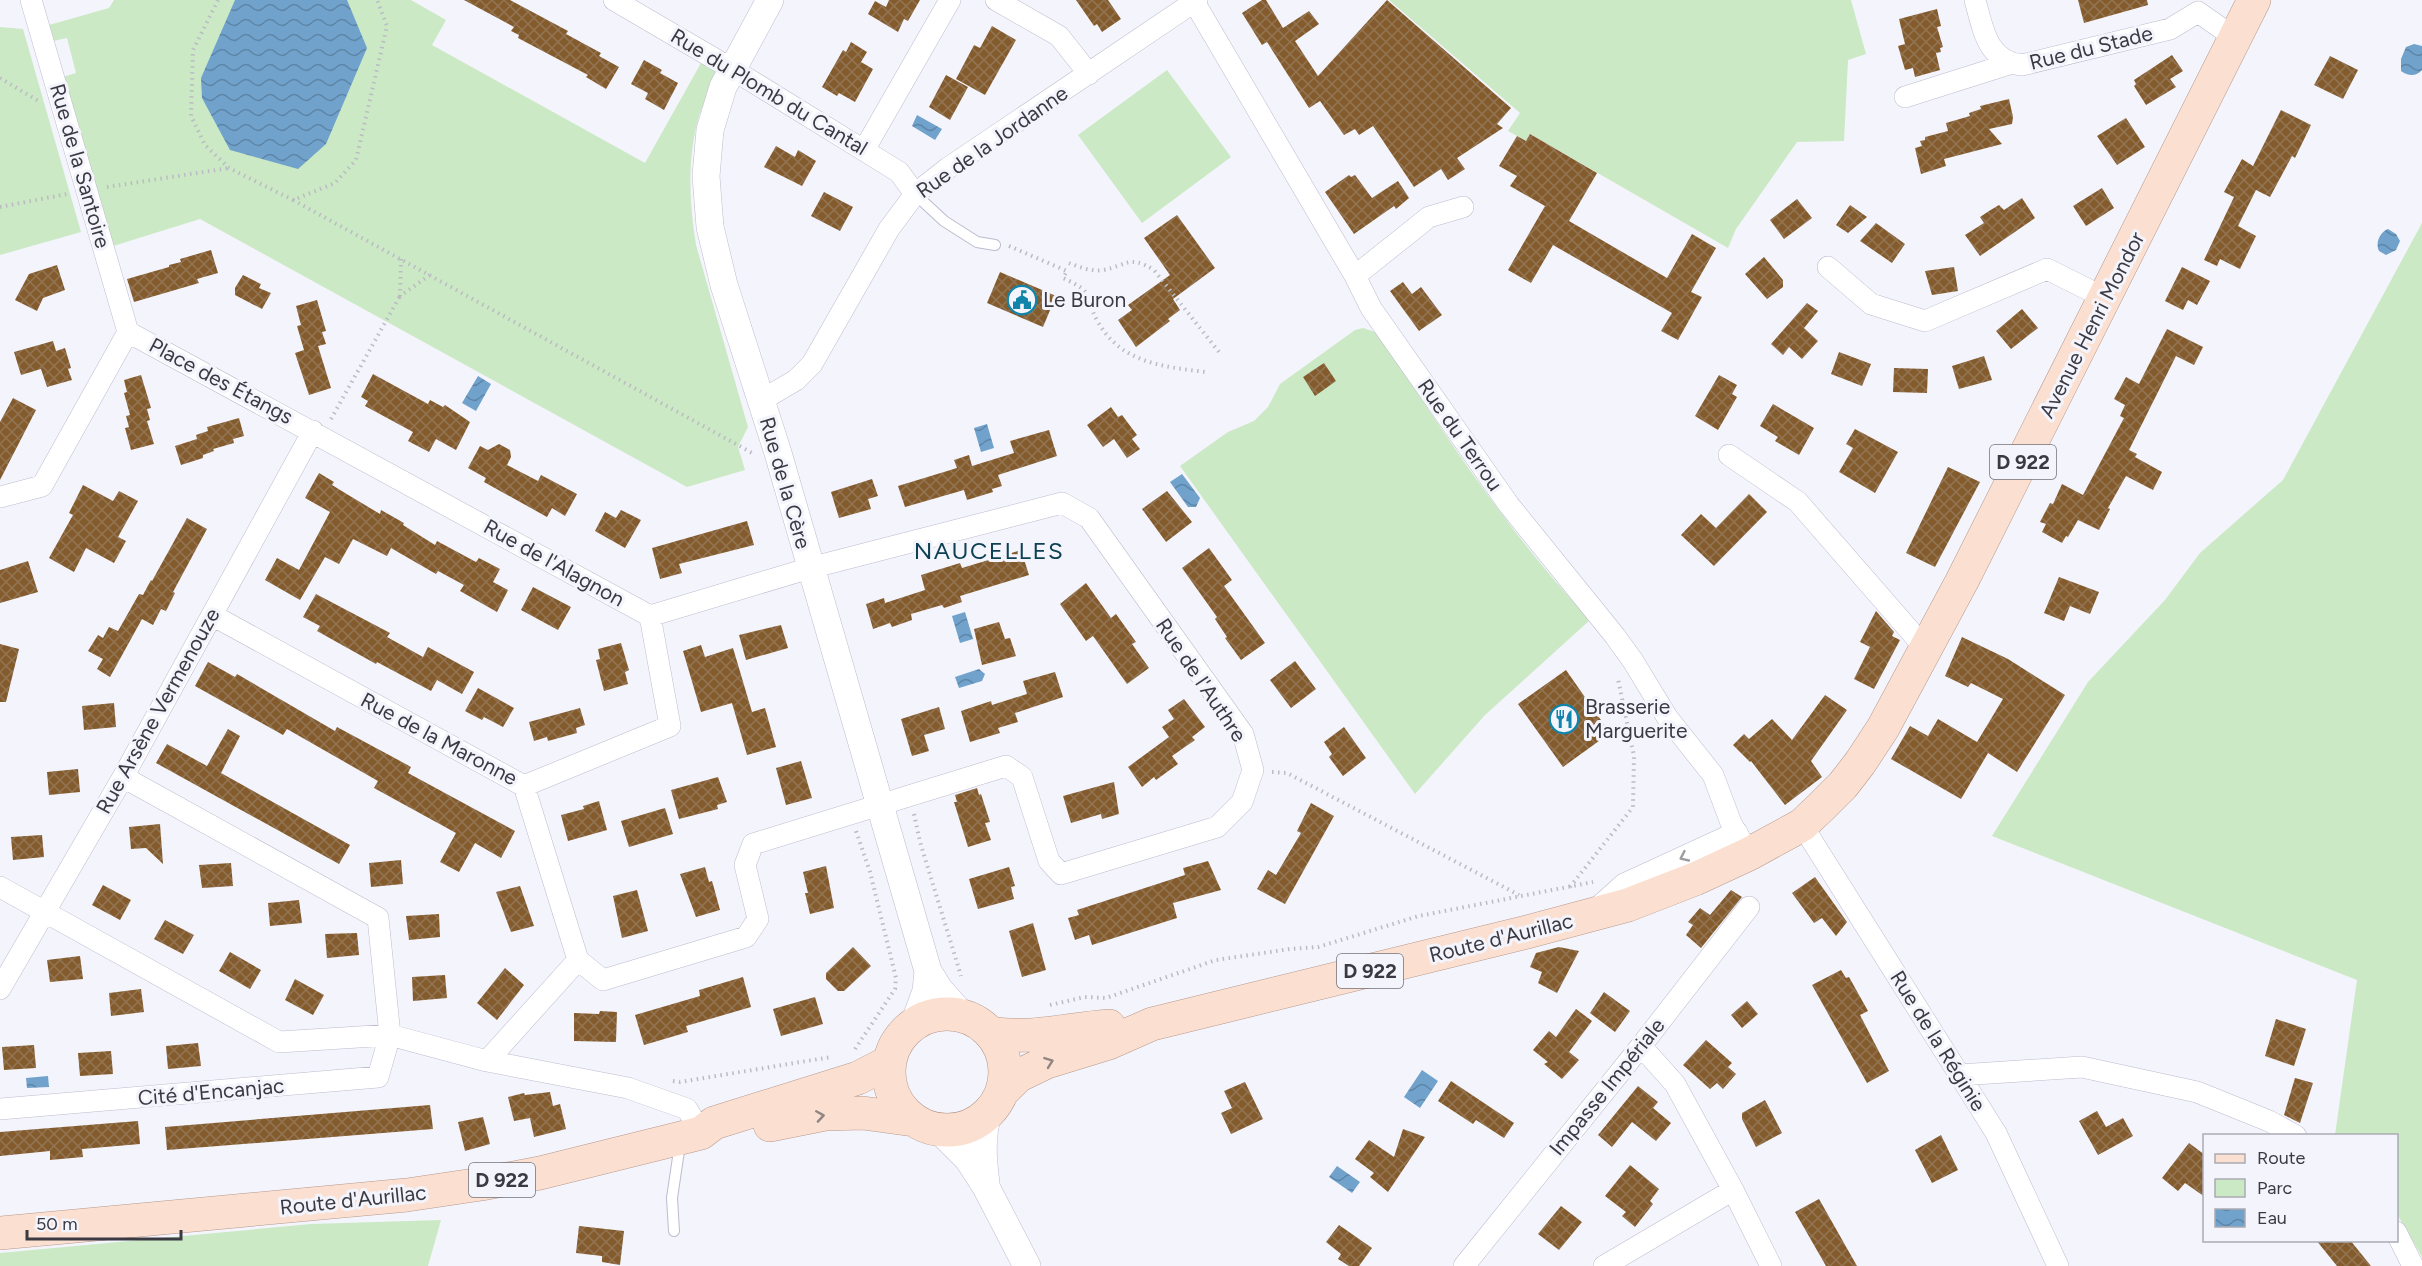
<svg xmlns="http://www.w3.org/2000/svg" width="2422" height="1266" viewBox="0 0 2422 1266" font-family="Figtree,sans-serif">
<defs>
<pattern id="water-waves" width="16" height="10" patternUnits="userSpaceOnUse" patternTransform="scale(1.5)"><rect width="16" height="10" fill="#70a2cc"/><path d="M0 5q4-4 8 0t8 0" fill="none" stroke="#5d85a7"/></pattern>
<pattern id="building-cross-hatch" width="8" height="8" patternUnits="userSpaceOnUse" patternTransform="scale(1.5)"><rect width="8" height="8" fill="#835b2d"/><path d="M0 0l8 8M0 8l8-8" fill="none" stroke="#937554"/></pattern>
</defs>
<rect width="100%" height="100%" fill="#f4f4fc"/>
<path fill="#cbe9c4" d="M114,0H411L446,20L432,45L645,163L701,63L717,72C711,87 704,101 699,116C687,157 689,202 696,245L748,427L738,447L745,470L687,487L200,219L110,247L63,77L76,73L67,38L53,41L49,25L109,8Z
M1389,0H1851L1866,54L1848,60L1844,141L1797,142L1736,229L1728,248L1530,134L1526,141L1508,131L1520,113Z
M0,27L23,29L81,232L0,255Z
M1167,70L1231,157L1142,223L1078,135Z
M2422,223V1257L2397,1214L2396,1136L2335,1135L2357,980L1992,836L2088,682L2165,600L2200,553L2283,480Z
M1363,328L1378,333C1443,432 1508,533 1590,620L1485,715L1415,794L1180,466L1228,432L1254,421L1268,407L1280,384L1355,330Z
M441,1220L428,1266H0V1253L311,1224Z"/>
<path fill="url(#water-waves)" d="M235,0H347L367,48L326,144L298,169L230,150L202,98L201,78Z
M2414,44L2422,46V70C2416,77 2408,76 2401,71V59L2406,47Z
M917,115L942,129L935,140L912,126Z
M2388,229L2396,234L2400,241L2396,250L2386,255L2379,251C2375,243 2380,232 2388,229Z
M478,376L491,384L476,411L462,403Z
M987,424L994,448L981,452L974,428Z
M1182,474L1200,498L1196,507H1188L1170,482Z
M965,612L973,639L960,643L952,616Z
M979,669L985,674L982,681L959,688L955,677Z
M1422,1070L1438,1081L1420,1108L1404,1097Z
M48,1076L49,1087L27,1088L26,1078Z
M1337,1166L1360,1182L1352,1193L1329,1177Z"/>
<path fill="url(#building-cross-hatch)" d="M464,0H510L568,31L566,34L601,53L599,56L619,67L606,89L586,77L588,75L518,38L519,35L511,31L514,27Z
M889,0H920L908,21L904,19L898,32L868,14L875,1L886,7Z
M1076,0H1108L1121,19L1102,32L1097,24L1094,26Z
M1262,0H1266L1283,28L1309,11L1319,24L1295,41L1318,76L1387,0L1511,108L1497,124L1503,128L1457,158L1465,169L1448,180L1441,169L1414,187L1373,126L1359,135L1355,129L1344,135L1320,101L1309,108L1267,42L1262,45L1242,13Z
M2078,0H2147L2148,5L2084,23Z
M1937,9L1941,26L1937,27L1943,47L1940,48L1941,52L1936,53L1940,70L1915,77L1913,68L1905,70L1898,46L1905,44L1899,19Z
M992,26L1016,40L985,95L956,79L974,45L980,48Z
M851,42L867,52L861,62L873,69L855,102L839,93L837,96L822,87L843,50L846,52Z
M2172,55L2183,71L2170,79L2176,87L2146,105L2134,86L2136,84L2134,80Z
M2330,56L2358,70L2343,99L2314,85Z
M644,60L662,70L660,73L678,83L664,110L645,99L648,93L631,84Z
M946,75L968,87L950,120L929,107Z
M2009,99L2013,117L2012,124L1989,129L2002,144L1944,159L1946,166L1921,174L1915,148L1922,146L1920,141L1925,140V137L1948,131L1946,123L1970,116L1969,113L1981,109L1980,106Z
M2281,110L2311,125L2295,158L2292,156L2270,197L2256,190L2238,226L2256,236L2240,269L2220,259L2217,266L2204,260L2234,197L2224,192L2242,159L2253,166Z
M2126,118L2145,147L2117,165L2097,136Z
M1530,134L1597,173L1569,221L1667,278L1692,234L1716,248L1691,292L1702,297L1678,340L1661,331L1672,313L1553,245L1531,283L1508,270L1545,206L1510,186L1517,176L1499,166L1517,136L1526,141Z
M776,146L795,157L798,150L816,161L802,186L764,167Z
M1349,175L1351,177L1355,175L1372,198L1398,181L1409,198L1396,209L1394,206L1354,234L1325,192Z
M2102,188L2114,208L2086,226L2073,206Z
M824,192L853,207L840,231L811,216Z
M2022,198L2035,218L1980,256L1965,235L1984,223L1980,217L1989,211L1999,205L2004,210Z
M1797,199L1812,218L1784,239L1770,220Z
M1850,205L1867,217L1848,233L1836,225Z
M1177,215L1215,268L1173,299L1180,310L1168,319L1170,321L1136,347L1118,320L1132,310L1128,305L1170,275L1144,238Z
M1876,223L1905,244L1892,263L1860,241Z
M211,250L218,273L197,279L199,283L134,302L127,279L169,267V265L181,262L180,259Z
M1764,257L1783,280V287L1767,299L1745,274Z
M57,265L65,290L43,298L37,311L15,300L29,274Z
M1954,267L1958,291L1932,295L1925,271Z
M2182,267L2210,281L2197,305L2188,300L2183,310L2165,301Z
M1000,272L1056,296L1043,327L987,303Z
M243,275L261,284L259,288L271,293L262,309L235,295V288Z
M1403,282L1412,294L1421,287L1442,315L1419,331L1390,291Z
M317,300L326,331L322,332L326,344L314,347L318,346L331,388L309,395L295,353L304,350L297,326L301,325L296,306Z
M1807,303L1818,311L1804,328L1818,341L1802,359L1789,347L1783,355L1771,344Z
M2022,309L2038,328L2011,349L1996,331Z
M2167,329L2203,347L2194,365L2176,356L2129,450L2137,454L2135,457L2162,472L2153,490L2126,476L2108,508L2110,509L2099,530L2078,520L2068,537L2066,536L2062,543L2042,532L2046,524L2040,522L2050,503L2053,504L2062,484L2083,495L2124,418L2120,416L2125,405L2114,399L2126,377L2139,384Z
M53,341L56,351L65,348L71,368L68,369L72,380L47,387L41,369L21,375L14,352Z
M1839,352L1871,364L1862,386L1831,374Z
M1984,356L1992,380L1959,389L1952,366Z
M1324,363L1336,381L1315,396L1303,377Z
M1894,368L1928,369L1927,393L1893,392Z
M373,374L428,404L430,400L443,407L445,405L470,422L456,450L436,439L429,452L408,441L413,432L365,406L368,401L361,397Z
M141,375L151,408L147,409L150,420L147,421L154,444L131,450L125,428L129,427L126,416L130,415L124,393L127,392L124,380Z
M1719,375L1737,385L1732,394L1737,397L1718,430L1695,416Z
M13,398L36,410L0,480V422Z
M1773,404L1814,428L1799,455L1775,441L1778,437L1760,426Z
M1111,407L1118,417L1122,415L1137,435L1132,439L1140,449L1127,458L1114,439L1103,447L1087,425Z
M239,418L244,436L233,439L234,443L213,449L214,451L203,455V458L181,465L175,446L197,439L196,435L208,431L207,427Z
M1855,429L1898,452L1875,493L1839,472L1853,448L1846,444Z
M1049,430L1057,456L998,475L1002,486L992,489L993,492L967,500L964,490L905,507L898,486L957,468L954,460L969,455L972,466L1014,453L1010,441Z
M499,444L510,450L511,457L507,465L538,481L541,475L577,494L565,516L552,508L547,517L484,482L486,478L468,468L480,446L488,450Z
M1948,467L1980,482L1935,567L1906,553Z
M319,473L334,482L332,485L345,493L380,514L381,510L404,523L403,525L435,545L437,541L476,562L479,558L500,569L493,582L508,590L497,612L460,591L464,585L438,571L436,574L391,548L387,556L353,539L339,564L325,557L300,600L265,580L277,558L299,570L330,512L305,498Z
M872,479L878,496L868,499L871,509L839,518L831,492Z
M83,485L113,501L119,491L138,501L118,537L126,541L114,563L86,548L74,572L49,558L73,515L69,513Z
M1167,491L1192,522L1166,542L1142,509Z
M1749,494L1767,512L1714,566L1681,535L1701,514L1716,528Z
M621,510L641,520L625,548L595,531L605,512L616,518Z
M187,518L207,529L173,592L175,593L166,611L161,609L153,625L142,619L110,677L97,669L103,659L88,651L98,635L103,638L109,627L118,631L139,594L143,595L151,580L152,581Z
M747,521L754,545L679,564L682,573L660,579L652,548Z
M1209,548L1232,580L1224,586L1265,643L1241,660L1225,638L1227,637L1215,619L1217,617L1182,568Z
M1021,550L1029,575L960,596L962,602L944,608L942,605L911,614L912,620L892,627L890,623L873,629L866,604L884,598L885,603L925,590L921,575L960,563L962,568Z
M28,561L38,592L0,603V570Z
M2059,577L2099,592L2090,614L2070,606L2064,621L2044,613Z
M1086,583L1111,618L1116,614L1136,642L1132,644L1149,668L1127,684L1093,636L1086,641L1060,604Z
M533,587L571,607L558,630L521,610Z
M316,594L390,633L387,637L423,657L428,647L474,672L462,694L437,680L431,691L377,662L376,664L317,631L320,626L303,617Z
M1876,611L1894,632L1892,636L1900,640L1874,689L1854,679L1870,647L1860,642Z
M999,622L1005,639L1010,638L1016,656L982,665L974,629Z
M781,625L788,648L746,660L739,635Z
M1962,637L2008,659L2065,695L2017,772L1988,753L1961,799L1891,759L1910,726L1928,736L1938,719L1977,742L2003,699L1971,683L1968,687L1945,676Z
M621,643L629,670L625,672L628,684L604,691L596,660L600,659L598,649Z
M0,644L19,649L6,702H0Z
M701,645L705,657L733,648L752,712L765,708L776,747L747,755L732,703L701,712L683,651Z
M1295,661L1316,689L1291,708L1270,680Z
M208,662L235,677L237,674L335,731L337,727L402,762L411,767L408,773L515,831L501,858L475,843L459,872L440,862L456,833L374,788L378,781L287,729L283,735L195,686Z
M1566,670L1610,733L1563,767L1518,704Z
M1055,672L1063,697L1015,713L1018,722L998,728L1000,733L970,742L961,711L991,701L992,705L1027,694L1023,681Z
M478,688L514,708L503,727L484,717L482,720L465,711Z
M1825,695L1847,710L1811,761L1822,777L1785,805L1751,761L1750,762L1733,745L1744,734L1749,739L1772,719L1792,740Z
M1184,699L1205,727L1192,737L1195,740L1172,756L1178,764L1156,780L1154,777L1142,787L1128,767L1169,737L1162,727L1174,719L1168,710Z
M114,703L116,727L84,730L82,706Z
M939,707L945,729L924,735L929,751L912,756L901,719Z
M580,708L585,725L576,728L577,733L548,741L547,737L534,741L529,722Z
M1344,727L1366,758L1343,776L1329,757L1332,754L1324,742Z
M228,729L240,736L221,773L350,845L339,864L156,763L167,744L207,766Z
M801,761L812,798L786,805L776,768Z
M78,769L80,792L49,795L47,772Z
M718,777L727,802L717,805L718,809L679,819L671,790Z
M1114,782L1119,814L1102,819L1101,814L1071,823L1063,796Z
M977,788L979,795L981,794L990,822L985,823L991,840L968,847L954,802H957L955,795Z
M599,801L607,830L568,841L561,815L584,809L583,806Z
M1311,803L1334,816L1285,904L1257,889L1268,870L1276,875L1301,833L1297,831Z
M665,808L673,834L629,847L621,821Z
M160,824L163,864L146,848L131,849L129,827Z
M42,835L44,857L13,860L11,837Z
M401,860L403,884L371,887L369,863Z
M1208,861L1221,890L1173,903L1177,918L1092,945L1089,935L1075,940L1068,918L1079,915L1077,910L1185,875L1183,868Z
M231,863L233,886L202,888L199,865Z
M826,866L834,908L810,914L805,893H808L803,872Z
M705,867L709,882L712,881L714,888L720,910L696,917L680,874Z
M1009,867L1015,886L1011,887L1014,899L978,909L969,879Z
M1815,877L1847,922L1836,936L1822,918L1814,923L1792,893Z
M103,885L131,900L120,920L92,905Z
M520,886L534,926L511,932L496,892Z
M637,890L648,931L622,938L613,896Z
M1731,890L1742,897L1701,948L1686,935L1693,925L1688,922L1700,908L1710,915Z
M299,900L302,923L270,926L268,903Z
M439,914L440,937L409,940L406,916Z
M165,920L194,935L183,954L154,939Z
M1033,923L1046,970L1022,977L1009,931Z
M357,933L359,955L327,958L325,934Z
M853,947L871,966L844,991H838L826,979V973Z
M1559,947L1579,951L1557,993L1538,983L1542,972L1530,967L1536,953Z
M230,952L261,970L250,989L219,971Z
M80,956L83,979L50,982L47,960Z
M505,968L524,985L497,1020L477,1003Z
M1841,970L1846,978L1849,977L1868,1011L1860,1015L1889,1071L1867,1083L1812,985Z
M445,975L447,998L413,1001L412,977Z
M743,977L751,1007L686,1026L688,1032L644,1045L635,1015L700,996L699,990Z
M295,979L324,995L313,1015L285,1000Z
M141,989L144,1012L111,1016L109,993Z
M1604,992L1630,1011L1615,1032L1590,1013Z
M815,997L823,1024L781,1036L773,1009Z
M1747,1001L1758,1014L1742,1028L1731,1015Z
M1576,1009L1592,1021L1569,1052L1579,1060L1562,1079L1544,1064L1548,1062L1533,1050L1549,1031L1556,1037Z
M600,1011L617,1012L616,1042L574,1041V1013L599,1014Z
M2276,1019L2306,1029L2294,1066L2265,1056Z
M1706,1040L1732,1063L1728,1067L1736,1074L1723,1089L1717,1083L1710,1089L1683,1065Z
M198,1043L201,1066L168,1069L166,1046Z
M34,1045L36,1068L4,1070L2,1047Z
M111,1051L113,1074L80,1076L78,1053Z
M2295,1078L2313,1083L2300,1123L2284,1115Z
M1451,1081L1514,1123L1504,1138L1476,1120L1473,1124L1438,1101Z
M1245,1082L1263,1119L1231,1134L1221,1113L1232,1108L1224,1091Z
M1638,1086L1658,1102L1653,1108L1671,1123L1656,1141L1632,1122L1612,1147L1598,1135Z
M550,1092L553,1106L560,1104L566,1129L534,1137L530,1118L514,1121L508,1097L524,1093L525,1095Z
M1765,1100L1782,1133L1756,1147L1742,1119V1113Z
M430,1105L433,1129L167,1150L165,1127Z
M2097,1111L2106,1127L2123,1118L2133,1136L2098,1155L2079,1121Z
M483,1117L490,1144L465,1151L458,1122Z
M138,1121L140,1144L82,1149L83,1157L50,1160V1151L0,1156V1132Z
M1403,1129L1425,1137L1388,1192L1370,1177L1374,1173L1355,1159L1369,1140L1394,1157Z
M1941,1135L1958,1170L1932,1183L1915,1150Z
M2189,1143L2205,1155V1197L2185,1183L2178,1191L2162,1178Z
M1630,1165L1659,1189L1650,1201L1653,1204L1635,1227L1622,1216L1626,1212L1605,1196Z
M1819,1199L1857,1266H1826L1795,1212Z
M1561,1206L1582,1222L1559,1250L1538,1234Z
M1339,1225L1372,1248L1359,1266H1349L1338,1259L1341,1254L1326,1242Z
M579,1226L624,1231L620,1265L602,1262V1256L576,1253Z
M2316,1240H2350L2371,1266H2337Z"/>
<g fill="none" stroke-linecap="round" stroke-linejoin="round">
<g stroke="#bdbbcf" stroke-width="12">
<path id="service" d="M915,194L944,221L977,242L995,245
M674,1231L672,1198L680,1144"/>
</g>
<g stroke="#bdbbcf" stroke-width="22">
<path id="minor" d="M31,0L128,332
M614,0L732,69L899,172L915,194
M996,0L1059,36L1089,74
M1193,0L1355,276L1371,308L1509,505L1615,636L1633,661L1667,717L1713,775L1731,823L1749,854
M1975,0C1983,29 1987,61 2022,65L2170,29L2198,12L2235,38
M1905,97L2009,64
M864,150L950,0
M1828,267L1871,304L1925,321L2047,269L2105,298
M1355,276L1429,217L1463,207
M128,332L650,616L810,568L1062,503L1089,518L1243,734L1253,770L1242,802L1217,827L1061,874L1049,861L1022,777L1006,766L753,844L745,865L758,919L746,937L603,980L578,960L524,786
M762,400L796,380L812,364L889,229L915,194L948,168L1197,0
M1729,455L1798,502L1925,648
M0,497L42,486L128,332
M212,615L524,786L670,726L650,616
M1802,825L1996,1133L2058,1266
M0,887L279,1042L390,1035L487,1061L628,1088L687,1109L701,1133
M1596,909L1624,884L1737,832
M0,989L123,777L313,431
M1641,1046L1675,1084L1733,1190L1771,1266
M487,1061L578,960
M1959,1075L2082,1067L2197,1092L2269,1121L2296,1136
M0,1109L378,1077L390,1035L378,918L123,777
M2396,1232L2413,1266
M1464,1266L1641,1046L1749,907
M1604,1266L1733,1190"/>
</g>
<g stroke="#bdbbcf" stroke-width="28">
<path id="tertiary" d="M770,0L723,87L710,130L706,176L710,227L724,285L778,453L928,971L939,989L963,1016
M914,1024L926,991L928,971
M939,1130L968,1159L986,1187L1027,1266
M986,1183C983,1159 981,1137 988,1114"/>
</g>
<g stroke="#b6988c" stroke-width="34">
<path id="primary" d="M889 1072a58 58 0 1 1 116 0a58 58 0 1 1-116 0Z
M990,1033C1031,1040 1068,1029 1109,1026
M1001,1093L1018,1076L1047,1062L1109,1043L1152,1024L1527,932L1628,905L1695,879L1749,854L1802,825L1821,807L1843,785L1860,763L1883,728L1962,581L2254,0
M770,1125L825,1114L863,1113L914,1120
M0,1233L407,1195L481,1184L540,1173L701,1133L714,1123L858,1078L889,1062"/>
</g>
<path stroke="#bbbbc3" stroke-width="4" stroke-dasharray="1.5 4.5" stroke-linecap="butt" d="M218,0L193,50L191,116L205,145L229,168L293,200L335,183L356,160L387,26L377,0
M0,78L40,102
M107,187L229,168
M293,200L754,454
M0,207L67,194
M1009,246L1067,271L1063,278C1098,294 1082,294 1098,322C1121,363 1164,367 1206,372
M401,259L400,296L430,275
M1069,263C1079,267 1092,272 1103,270C1127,266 1128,254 1154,270L1219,352
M331,419L400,296
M1272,772L1287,773L1519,895
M914,814L920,842L961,976
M1570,887L1633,807L1634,756L1618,679
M1050,1005L1085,997L1106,998L1216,960L1290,949L1318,947L1419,916L1593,882
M855,1049L895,989L896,978L870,872L856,831
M673,1081L680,1082L831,1057"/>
<use href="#service" stroke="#fff" stroke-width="10"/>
<use href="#minor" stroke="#fff" stroke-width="21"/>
<use href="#tertiary" stroke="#fff" stroke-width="27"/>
<use href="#primary" stroke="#fbe0d1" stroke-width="33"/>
</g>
<defs><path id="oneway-chevron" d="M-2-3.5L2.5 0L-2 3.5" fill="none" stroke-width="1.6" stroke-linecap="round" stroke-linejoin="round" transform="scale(1.5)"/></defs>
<use stroke="#9d9ca1" href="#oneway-chevron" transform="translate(1684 857) rotate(155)"/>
<g stroke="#918583">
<use href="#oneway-chevron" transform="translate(1049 1062) rotate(-20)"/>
<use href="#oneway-chevron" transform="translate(820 1116) rotate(-9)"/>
</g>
<defs>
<g id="civic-ring" transform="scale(1.5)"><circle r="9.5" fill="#f4f4fc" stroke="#1084aa" stroke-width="1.5"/><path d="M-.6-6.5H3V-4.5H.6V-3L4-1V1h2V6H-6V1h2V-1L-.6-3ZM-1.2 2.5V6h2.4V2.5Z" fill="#1084aa"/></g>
<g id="restaurant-ring" transform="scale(1.5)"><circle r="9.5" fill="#f4f4fc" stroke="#1084aa" stroke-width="1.5"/><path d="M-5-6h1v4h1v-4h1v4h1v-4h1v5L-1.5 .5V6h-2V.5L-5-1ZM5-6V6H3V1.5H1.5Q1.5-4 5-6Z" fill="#1084aa"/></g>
</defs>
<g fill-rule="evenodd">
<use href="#civic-ring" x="1022" y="300"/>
<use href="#restaurant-ring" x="1564" y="719"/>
</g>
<g text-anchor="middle" stroke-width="6" stroke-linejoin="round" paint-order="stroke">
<g fill="#f4f4fc" stroke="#72727a" stroke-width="1.5">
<rect x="1990" y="445" width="66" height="34" rx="4.5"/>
<rect x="1337" y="954" width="66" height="34" rx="4.5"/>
<rect x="469" y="1163" width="66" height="34" rx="4.5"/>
</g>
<g font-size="20" font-weight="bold" fill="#3b3a43">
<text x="2023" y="469">D 922</text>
<text x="1370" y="978">D 922</text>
<text x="502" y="1187">D 922</text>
</g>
<g font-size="21" fill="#3b3a43" stroke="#f4f4fc">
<text transform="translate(2091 48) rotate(-14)" y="7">Rue du Stade</text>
<text transform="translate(769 92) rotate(31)" y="7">Rue du Plomb du Cantal</text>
<text transform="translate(992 142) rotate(-35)" y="7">Rue de la Jordanne</text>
<text transform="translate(80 166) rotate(74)" y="7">Rue de la Santoire</text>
<text transform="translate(2092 325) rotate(-63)" y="7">Avenue Henri Mondor</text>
<text transform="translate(221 381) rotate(28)" y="7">Place des Étangs</text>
<text transform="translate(1460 435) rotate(55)" y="7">Rue du Terrou</text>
<text transform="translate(785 483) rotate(74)" y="7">Rue de la Cère</text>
<text transform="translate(554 563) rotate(29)" y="7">Rue de l'Alagnon</text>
<text transform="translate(1201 680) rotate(56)" y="7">Rue de l'Authre</text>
<text transform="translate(158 711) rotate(-61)" y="7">Rue Arsène Vermenouze</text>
<text transform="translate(439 739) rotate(28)" y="7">Rue de la Maronne</text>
<text transform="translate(1501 938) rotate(-14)" y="7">Route d'Aurillac</text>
<text transform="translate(1938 1041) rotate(58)" y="7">Rue de la Réginie</text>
<text transform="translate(1607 1087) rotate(-51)" y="7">Impasse Impériale</text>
<text transform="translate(211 1092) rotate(-5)" y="7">Cité d'Encanjac</text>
<text transform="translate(353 1200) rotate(-6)" y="7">Route d'Aurillac</text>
</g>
<g font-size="21" fill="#3b3a43" stroke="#f4f4fc" text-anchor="start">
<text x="1043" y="307">Le Buron</text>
<text x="1585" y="714">Brasserie<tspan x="1585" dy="24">Marguerite</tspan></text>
</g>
<g font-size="24" letter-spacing="1.5" fill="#0e4053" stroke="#f4f4fc">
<text x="989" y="559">NAUCELLES</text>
</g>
</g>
<rect x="2203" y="1134" width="195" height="108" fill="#f4f4fc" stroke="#aaaab2" stroke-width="1.5"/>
<rect x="2215" y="1154" width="30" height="9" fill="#fbe0d1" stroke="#aaaab2" stroke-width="1.5"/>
<text x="2257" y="1164" font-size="18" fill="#3b3a43">Route</text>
<rect x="2215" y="1179" width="30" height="18" fill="#cbe9c4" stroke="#aaaab2" stroke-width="1.5"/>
<text x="2257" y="1194" font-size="18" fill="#3b3a43">Parc</text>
<rect x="2215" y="1209" width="30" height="18" fill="url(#water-waves)" stroke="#aaaab2" stroke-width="1.5"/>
<text x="2257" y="1224" font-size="18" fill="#3b3a43">Eau</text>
<path d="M27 1230v9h154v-9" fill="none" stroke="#3b3a43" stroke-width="3"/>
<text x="36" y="1230" font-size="18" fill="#3b3a43" stroke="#f4f4fc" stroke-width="4.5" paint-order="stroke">50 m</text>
</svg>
